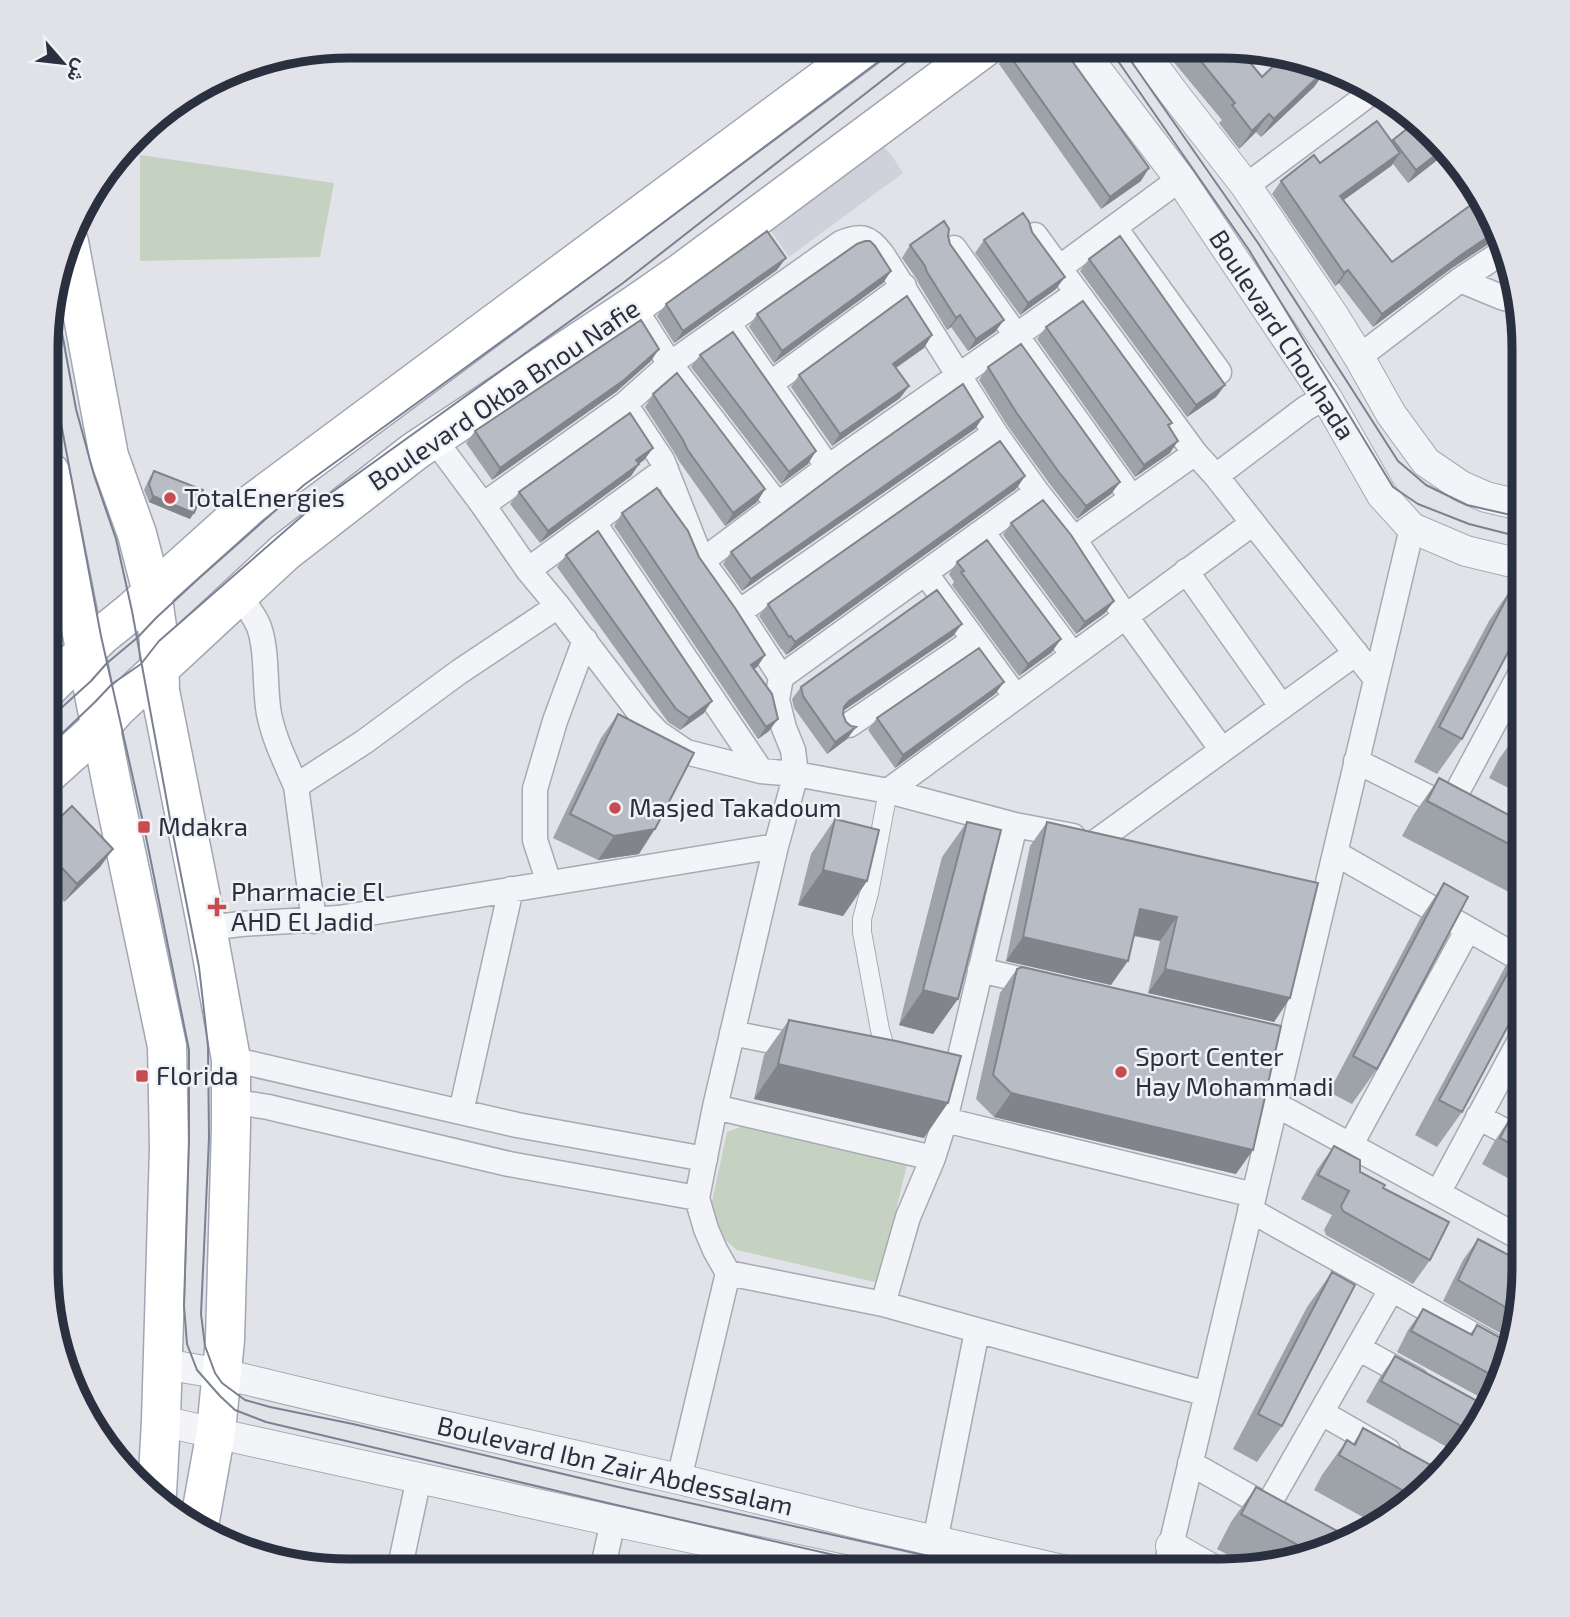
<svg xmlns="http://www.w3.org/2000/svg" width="1570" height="1617" viewBox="0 0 1570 1617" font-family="'Exo 2',Vazirmatn,sans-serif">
<rect width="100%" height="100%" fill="#e1e3e9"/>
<path fill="#cfd2db" d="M879,141L892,156L903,173L789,257L766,224Z"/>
<path fill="#c5d2c2" d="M140,155L334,183L320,257L140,261Z
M751,1123L908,1160L879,1283L737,1250L707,1224L727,1132Z"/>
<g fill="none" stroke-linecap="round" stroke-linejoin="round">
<g stroke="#a6aab3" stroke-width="20">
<path id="pedestrian" d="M888,791L869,893L862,919V932L880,1030L889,1061"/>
</g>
<g stroke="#a6aab3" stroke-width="27">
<path id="minor" d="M1246,186L1376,89
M1115,228L1219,372
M1035,235L1195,453L1216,476L1376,679
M954,248L1132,498
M1059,268L1180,179
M1460,280L1501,297L1518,302
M633,306L670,364L778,505
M728,323L828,467
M1359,357L1460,280L1507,249
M770,384L904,286
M625,404L662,460L702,561L739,612L781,677
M434,439L483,505L528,570L558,606L642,716L658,733L686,752L761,771L796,774L888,791L1015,825L1073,836
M1216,476L1306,408L1326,397
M483,505L625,404L670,364L841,243C861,234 869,237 882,254L995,433L1037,492L1074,539L1126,617L1222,750
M594,523L761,771
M982,532L1073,655
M1074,539L1195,453
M702,561L828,467L1077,293
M528,570L666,469
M1186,571L1282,707
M926,574L1016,697
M238,595C245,604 255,616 259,627C268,653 264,686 269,714C274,739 286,763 296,786
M739,612L995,433
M1502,708L1524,719
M849,725L974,640
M1356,761L1456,811
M888,791L1253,523
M1449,807L1524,667
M1097,841L1356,653
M1335,853L1524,961
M549,883L535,840V789L555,721L585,640
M314,921L296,786L364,742L459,672L558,606
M207,928L241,924L339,918L776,846
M980,970L1044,985
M732,1033L807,1048
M231,1059L517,1125L705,1159
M231,1101L268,1107L509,1164L697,1198
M1275,1104L1524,1240
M715,1107L933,1158
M461,1112L511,889
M1478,1117L1524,1141
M945,1120L1254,1195
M1350,1146L1468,929
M1438,1193L1524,1033
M1250,1210L1504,1352
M728,1273L883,1304L1207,1394
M883,1304L908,1217L933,1158L945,1120L1015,825
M1358,1348L1416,1380
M1322,1413L1388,1451
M1190,1463L1337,1546
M679,1479L728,1273L715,1250L706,1229L697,1198L715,1107L776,846L796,774L793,750L784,728L777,700L781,677L1037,492
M1267,1507L1391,1290
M935,1541L977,1331
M399,1571L419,1478
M602,1571L613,1521
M1165,1571L1412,528"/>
</g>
<g stroke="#a6aab3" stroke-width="32">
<path id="tertiary" d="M1080,48L1180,179L1326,397L1382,495L1412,528L1466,551L1524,565
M1140,48L1175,95L1246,186L1333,315L1359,357L1391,414L1426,462L1461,486L1486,497L1524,506
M163,1364L223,1374L373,1410L679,1479L861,1524L1067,1571
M161,1421L613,1521L848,1571
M1171,1546L1215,1571"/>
</g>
<g stroke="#a1a6b4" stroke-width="41">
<path id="primary" d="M69,242L109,456L137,534L152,592L159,641L160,691L207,928L231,1059V1127L225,1340L216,1431L198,1531
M50,472L114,795L167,1046L169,1148L161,1421L157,1493
M49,687L101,636L132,611L250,505L867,47
M49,773L100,727L117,708L285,552L415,451L633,306L682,272L985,47"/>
</g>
<use href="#pedestrian" stroke="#f3f4f7" stroke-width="18"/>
<use href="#minor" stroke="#f3f4f7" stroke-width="24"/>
<use href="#tertiary" stroke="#f3f4f7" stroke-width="30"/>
<use href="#primary" stroke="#fff" stroke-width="38"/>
<path stroke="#7b8192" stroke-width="2" d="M1109,48L1249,250L1393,487L1418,504L1469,524L1524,538
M1122,48L1258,243L1398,461L1426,485L1467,505L1524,518
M53,284L76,409L94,475L116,539L132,611L171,824L199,967L208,1046L209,1138L201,1314L205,1346L215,1373L222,1383L245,1400L270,1407L353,1424L618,1487L995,1571
M51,370L101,636L144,827L189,1050V1140L184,1306L187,1344L197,1370L220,1396L235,1410L266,1422L612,1504L904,1571
M49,719L91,681L107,663L137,638L156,618L197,580L304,485L608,264L898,47
M49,746L95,702L112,684L141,664L159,641L317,503L623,283L925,47"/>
</g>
<path fill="#9ea2a9" d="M1008,47H1062L1141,181L1101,209L999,64L1005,55Z
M1162,48H1238L1262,77L1326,70L1314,87L1261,137L1256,132L1239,149L1219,123L1222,120Z
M1413,124L1445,154L1408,183L1393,164L1391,166L1344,200L1392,262L1482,197L1501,236L1499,237L1452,268L1373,327L1339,283L1335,286L1272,194L1281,181L1320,163L1391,141Z
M1032,232L1056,289L1020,315L975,253L984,240Z
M948,236L950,244L1004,320L995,332L968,351L951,327L947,330L919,284L916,278L902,258L910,245Z
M1089,259L1225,385L1216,397L1187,417L1080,271Z
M777,270L674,343L657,316L666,304Z
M891,271L883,283L774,363L749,327L757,314Z
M1046,327L1172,423L1169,427L1170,453L1135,477L1037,339Z
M924,348L896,368L909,386L900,398L832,446L791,387L799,375Z
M700,355L808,464L781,484L691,367Z
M651,361L616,392L492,480L466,443L475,431Z
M988,367L1120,482L1111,494L1077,519L1049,483L1007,425L979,380Z
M653,394L765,489L757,502L725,526L679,461L674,452L645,407Z
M983,417L975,429L742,591L723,564L731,552Z
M653,448L644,460L639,464L631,476L540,543L510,504L519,492Z
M154,471L190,519L149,502L144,490L150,477Z
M1025,476L1016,489L786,655L782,649H781L759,616L768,604Z
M622,513L699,557L765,655L757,667L754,669L769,731L758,739L614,526Z
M1011,523L1114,601L1105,613L1076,634L1003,535Z
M566,555L704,713L680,730L668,722L557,567Z
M957,562L1052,652L1019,676L952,585L954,582L949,574Z
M1513,586L1462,739L1437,774L1414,762L1489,621Z
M953,636L843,711V714L846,722L851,726L856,727L847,739L827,754L794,708L792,699L801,687Z
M1004,682L995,694L895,768L868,730L877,718Z
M618,714L639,854L598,860L553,838L601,738Z
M1524,724V796L1489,778L1499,759Z
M1439,778L1524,823V900L1402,836L1414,814Z
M835,819L867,881L843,916L798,905L811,854Z
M967,822L933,1034L899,1025L942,857Z
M1047,822L1290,998L1274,1022L1148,993L1160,941L1133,936L1111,985L1006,961L1030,846Z
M48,829L113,849L100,867L64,902L50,887Z
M1444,883L1377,1069L1352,1104L1329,1092L1420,919Z
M1524,940V996L1462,1112L1437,1147L1415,1135L1505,967Z
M1017,969L1236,1174L994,1117L976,1099L1000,993Z
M789,1020L924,1138L754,1099L764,1055Z
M1512,1115L1524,1121V1187L1482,1164L1494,1142Z
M1334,1146L1360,1172L1383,1188L1430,1260L1413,1284L1326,1235L1324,1230L1332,1215L1301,1199L1317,1170Z
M1478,1239L1524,1288L1509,1338L1443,1301L1463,1260Z
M1332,1272L1282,1426L1257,1462L1233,1449L1307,1307Z
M1423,1309L1470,1334L1477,1325L1508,1342L1489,1402L1397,1352L1408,1330Z
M1395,1356L1484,1420L1454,1451L1366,1402L1380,1377Z
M1363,1428L1438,1469L1390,1520L1379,1526L1314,1490L1322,1475L1347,1440L1353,1444Z
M1256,1487L1319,1555L1253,1568L1217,1549L1231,1522Z
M655,1561L702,1571H648Z"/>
<path fill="#81848a" d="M1326,70L1314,87L1261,137L1274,119Z
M1269,114L1256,132L1239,149L1252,131Z
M1442,150L1445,154L1408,183L1416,170Z
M1400,153L1391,166L1331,209L1340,196Z
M1149,168L1141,181L1101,209L1110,197Z
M1498,230L1501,236L1499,237L1452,268L1373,327L1382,314L1461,255Z
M786,258L777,270L674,343L683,331Z
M1348,270L1339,283L1335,286L1344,273Z
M891,271L883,283L774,363L782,351Z
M1065,277L1056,289L1020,315L1028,303Z
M960,315L951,327L947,330L956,318Z
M1004,320L995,332L968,351L976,339Z
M932,335L924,348L884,376L893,364Z
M659,349L651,361L616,392L492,480L500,468Z
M1225,385L1216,397L1187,417L1196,405Z
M909,386L900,398L832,446L840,434Z
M983,417L975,429L742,591L751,579Z
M1178,441L1170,453L1135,477L1144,465Z
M653,448L644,460L627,472L636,460Z
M816,451L808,464L781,484L789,472Z
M639,464L631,476L540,543L548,531Z
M1025,476L1016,489L786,655L795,642Z
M1120,482L1111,494L1077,519L1086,506Z
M765,489L757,502L725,526L733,513Z
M153,496L194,513L190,519L149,502Z
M1114,601L1105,613L1076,634L1085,622Z
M962,624L953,636L840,713L849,701Z
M1061,639L1052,652L1019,676L1028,664Z
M765,655L757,667L743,677L751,665Z
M1004,682L995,694L895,768L903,755Z
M712,701L704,713L680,730L689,718Z
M778,719L769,731L758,739L766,727Z
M856,727L847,739L827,754L835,742Z
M655,829L639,854L598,860L614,836Z
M113,849L100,867L64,902L77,884Z
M63,869L50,887L48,889V883Z
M823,870L867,881L843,916L798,905Z
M1140,909L1177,917L1160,941L1123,933Z
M1023,937L1128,961L1111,985L1006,961Z
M1165,969L1290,998L1274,1022L1148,993Z
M923,990L958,999L933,1034L899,1025Z
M778,1064L948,1103L924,1138L754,1099Z
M1011,1093L1253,1150L1236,1174L994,1117Z"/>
<path fill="#b8bcc5" stroke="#81848a" stroke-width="2" d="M1011,47H1062L1149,168L1110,197L1007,52Z
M1190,48H1238L1262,77L1284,56L1325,70L1274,119L1269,114L1252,131L1232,105L1235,103Z
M1377,121L1400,153L1340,196L1392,262L1482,197L1498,230L1461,255L1382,314L1348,270L1344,273L1281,181L1314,155L1320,163Z
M1413,124L1442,150L1416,170L1393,140Z
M1023,213L1029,222L1032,232L1065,277L1028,303L984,240Z
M944,221L949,229L948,236L950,244L1004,320L976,339L960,315L956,318L927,272L925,266L910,245Z
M767,231L786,258L683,331L666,304Z
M1120,236L1225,385L1196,405L1089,259Z
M865,241H870L875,246L891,271L782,351L757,314L857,244Z
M907,296L932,335L893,364L909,386L840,434L799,375Z
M1083,301L1172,423L1168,425L1178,441L1144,465L1046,327Z
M641,320L659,349L624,380L500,468L475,431Z
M733,332L816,451L789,472L700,355Z
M1021,344L1120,482L1086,506L1058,471L1016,412L988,367Z
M677,373L765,489L733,513L687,449L683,440L653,394Z
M963,384L983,417L751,579L731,552L845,467Z
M630,413L653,448L636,460L639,464L548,531L519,492Z
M1000,441L1025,476L795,642L791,636L789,637L768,604Z
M154,471L203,490L194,513L153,496L149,484Z
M657,488L688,531L699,557L735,608L765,655L751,665L772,694L778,719L766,727L622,513Z
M1043,500L1071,535L1114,601L1085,622L1011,523Z
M598,531L712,701L689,718L676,709L566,555Z
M987,540L1061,639L1028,664L961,572L964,571L957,562Z
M1513,586L1524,591V622L1462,739L1439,727Z
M937,590L962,624L849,701L844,707L843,714L846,722L851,726L856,727L835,742L803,696L801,687Z
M979,648L1004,682L903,755L877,718Z
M618,714L694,753L655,829L614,836L570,814Z
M1524,724V748L1514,743Z
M1439,778L1524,823V852L1427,801Z
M72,806L113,849L77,884L63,869L48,883V829Z
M835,819L879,830L867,881L823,870Z
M967,822L1001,830L958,999L923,990Z
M1047,822L1318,883L1290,998L1165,969L1177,917L1140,909L1128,961L1023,937Z
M1444,883L1468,897L1377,1069L1353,1056Z
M1524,943V996L1462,1112L1439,1100Z
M1022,967L1281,1026L1253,1150L1011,1093L993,1075L1017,969Z
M789,1020L896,1041L961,1056L948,1103L778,1064Z
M1512,1115L1524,1121V1151L1500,1138Z
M1334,1146L1360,1160V1172L1385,1185L1383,1188L1449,1222L1430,1260L1343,1211L1341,1206L1349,1191L1318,1175Z
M1478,1239L1524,1263V1288L1516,1313L1458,1280Z
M1332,1272L1355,1285L1282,1426L1258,1414Z
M1423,1309L1472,1335L1477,1325L1508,1342L1497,1378L1411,1331Z
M1395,1356L1488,1407L1484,1420L1472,1432L1381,1381Z
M1363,1428L1438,1469L1413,1496L1339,1455L1347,1440L1355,1445Z
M1256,1487L1352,1539L1318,1556L1241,1514Z
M655,1561L702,1571H653Z"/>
<g fill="#c74c52" stroke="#f0f2f6" stroke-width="2.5">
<circle cx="170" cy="498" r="7"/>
<circle cx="615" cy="808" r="7"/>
<rect x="137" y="820" width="14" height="14" rx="3.5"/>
<path d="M213.5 896.5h7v7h7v7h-7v7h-7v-7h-7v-7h7z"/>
<circle cx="1121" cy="1072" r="7"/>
<rect x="135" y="1069" width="14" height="14" rx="3.5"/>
</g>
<g text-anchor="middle" stroke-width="5" stroke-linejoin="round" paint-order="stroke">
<g font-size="26" fill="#2a3040" stroke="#f0f2f6">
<text transform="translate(1282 335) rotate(57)" y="9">Boulevard Chouhada</text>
<text transform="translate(504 395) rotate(-34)" y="9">Boulevard Okba Bnou Nafie</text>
<text transform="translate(615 1466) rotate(13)" y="9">Boulevard Ibn Zair Abdessalam</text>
</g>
<g font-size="26" fill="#2a3040" stroke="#f0f2f6" text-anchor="start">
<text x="184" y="507">TotalEnergies</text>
<text x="629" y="817">Masjed Takadoum</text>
<text x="158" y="836">Mdakra</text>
<text x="231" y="901">Pharmacie El<tspan x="231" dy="30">AHD El Jadid</tspan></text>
<text x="1135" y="1066">Sport Center<tspan x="1135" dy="30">Hay Mohammadi</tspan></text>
<text x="156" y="1085">Florida</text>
</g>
</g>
<path d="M0 0H1570V1617H0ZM349 58H1221A291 291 0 0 1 1512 349V1268A291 291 0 0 1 1221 1559H349A291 291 0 0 1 58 1268V349A291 291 0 0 1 349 58Z" fill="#e0e2e7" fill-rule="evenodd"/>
<path fill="none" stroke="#2a3040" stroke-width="9" d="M349 58H1221A291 291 0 0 1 1512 349V1268A291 291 0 0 1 1221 1559H349A291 291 0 0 1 58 1268V349A291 291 0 0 1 349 58Z"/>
<g transform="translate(63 63) rotate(118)" stroke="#f0f2f6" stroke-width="5" paint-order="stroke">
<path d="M0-5L12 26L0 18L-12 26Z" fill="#2a3040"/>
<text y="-10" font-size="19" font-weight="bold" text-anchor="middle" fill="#2a3040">ش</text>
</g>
</svg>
